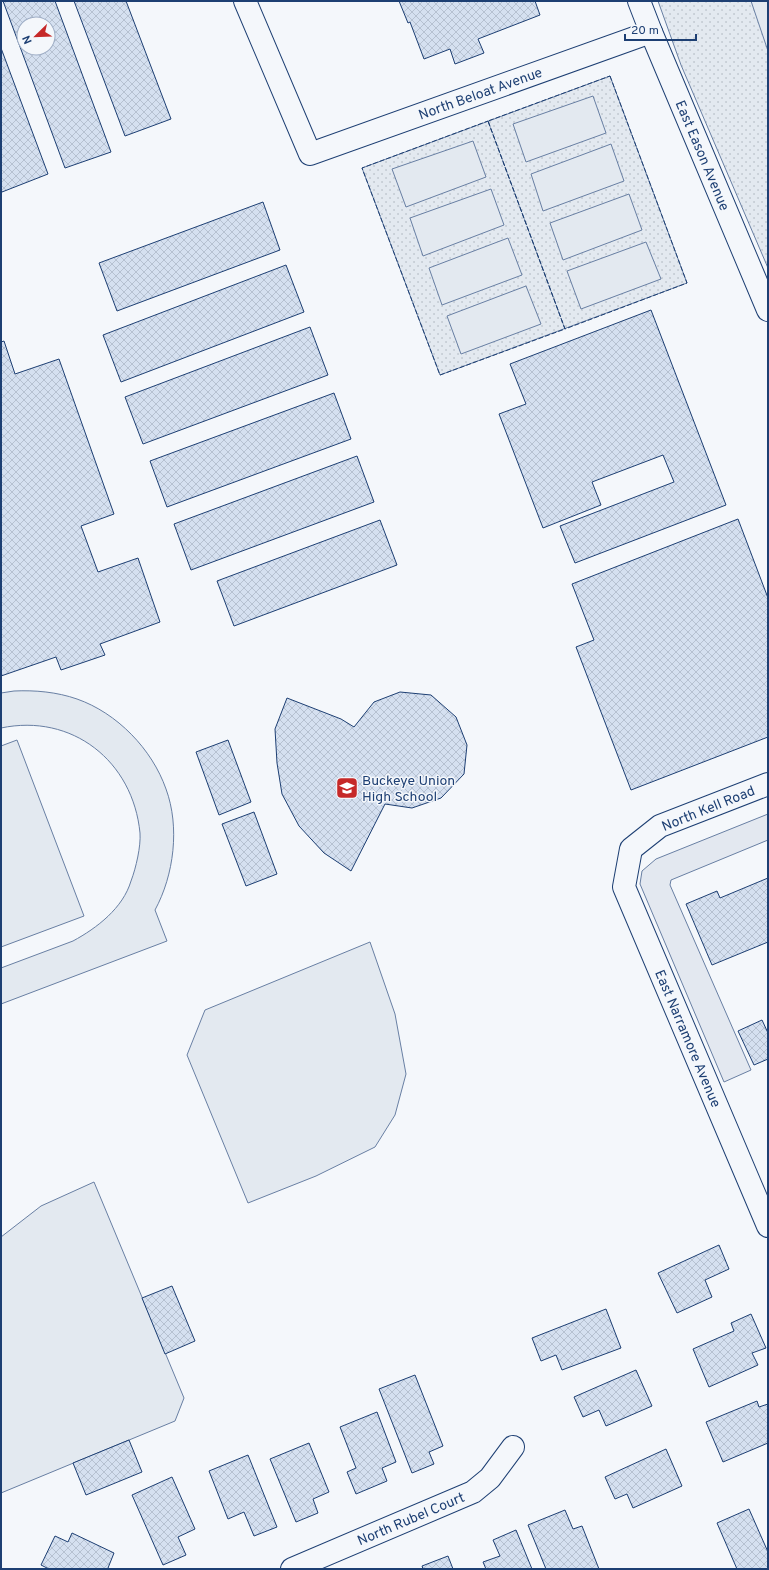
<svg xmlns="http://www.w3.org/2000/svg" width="769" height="1570" viewBox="0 0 769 1570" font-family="Overpass,sans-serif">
<defs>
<pattern id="park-dots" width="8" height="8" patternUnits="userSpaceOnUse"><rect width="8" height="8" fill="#e3e9f0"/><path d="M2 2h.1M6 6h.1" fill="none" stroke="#c2c9d1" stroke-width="1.8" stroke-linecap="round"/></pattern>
<pattern id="building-cross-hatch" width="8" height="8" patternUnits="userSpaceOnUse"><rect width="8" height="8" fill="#d5e0f0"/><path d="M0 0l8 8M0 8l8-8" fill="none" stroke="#b6c1d1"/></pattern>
</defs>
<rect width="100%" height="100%" fill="#f4f7fb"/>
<path fill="url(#park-dots)" stroke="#687fa3" d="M658,1H768V268L681,65Z
M610,76L687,283L440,375L362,168Z"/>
<path fill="#e3e9f0" stroke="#687fa3" d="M751,1H768V51Z
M593,96L606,133L526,162L513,124Z
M473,141L486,177L406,207L392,169Z
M611,144L624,181L543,211L531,174Z
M491,189L504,225L423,256L410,218Z
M629,194L642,230L563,260L550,223Z
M508,238L522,275L442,305L429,268Z
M646,242L661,279L581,309L567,271Z
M526,286L541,324L461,354L447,316Z
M14,691C35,690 57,692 77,699C117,713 152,749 166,789C180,827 174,875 155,910L167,941L1,1004V968L73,941C97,928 123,908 131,881C136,868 141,846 140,833C133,761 72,713 1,728V693Z
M17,740L84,916L1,947V746Z
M370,942L395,1014L406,1074L395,1115L375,1147L316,1176L248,1203L187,1055L205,1010Z
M94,1182L184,1398L175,1421L1,1493V1237L41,1206Z"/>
<path fill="#e3e8f0" stroke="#687fa3" d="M768,814V840L671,880L670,885L751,1070L724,1082L640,884L642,871L656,859Z"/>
<path fill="url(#building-cross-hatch)" stroke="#1d3f73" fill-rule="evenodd" d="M3,1H55L111,152L65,168ZM24,24H48V48H24Z
M74,1H126L171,119L125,136Z
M399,1H535L540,15L478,39L484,53L455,64L450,49L424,59L410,22L408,23Z
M1,48L48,174L2,192L1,189Z
M263,202L280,250L117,311L99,263Z
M286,265L304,312L121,382L103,335Z
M651,310L726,505L575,563L560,526L674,482L663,455L592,482L601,505L543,528L499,414L526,404L510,364Z
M310,327L328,375L143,444L125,397Z
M4,341L15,374L59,359L114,514L81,526L98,572L138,558L160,622L100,644L105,655L61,670L56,657L1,676V342Z
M334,393L351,439L167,507L150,461Z
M357,456L374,502L191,570L174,524Z
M738,519L768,598V737L631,790L576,647L594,640L572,584Z
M380,520L397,565L234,626L217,581Z
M400,692L431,695L456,717L467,745L464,774L441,798L412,808L385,804L351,871L324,853L299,826L282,794L277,763L275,729L287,698L341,719L354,727L374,702Z
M228,740L251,802L219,815L196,752Z
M254,812L277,874L246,886L222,824Z
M768,878V942L712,965L686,904L717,891L720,898Z
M762,1020L768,1033V1059L754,1065L738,1031Z
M719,1245L729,1269L705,1280L712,1297L677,1313L658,1273Z
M172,1286L195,1341L165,1354L142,1298Z
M606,1309L621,1348L562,1370L556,1355L541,1361L532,1338Z
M751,1314L766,1348L752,1353L758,1365L709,1387L693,1349L734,1331L731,1323Z
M636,1370L652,1406L606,1426L599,1410L583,1417L574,1397Z
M415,1375L443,1446L429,1452L434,1464L412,1473L379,1389Z
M757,1401L759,1407L768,1404V1443L723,1462L706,1422Z
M377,1412L396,1462L382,1468L387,1481L356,1494L347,1472L356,1468L340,1427Z
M129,1440L142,1472L86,1495L73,1463Z
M309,1443L329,1492L313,1499L318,1513L296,1522L270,1459Z
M666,1449L682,1486L633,1508L627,1494L615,1499L605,1477Z
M248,1455L277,1527L254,1536L244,1512L228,1519L209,1471Z
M172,1477L195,1529L178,1537L186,1555L163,1565L132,1495Z
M749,1509L768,1552V1569H737L717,1523Z
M565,1510L573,1529L582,1526L599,1569H546L528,1525Z
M516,1530L532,1569H486L483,1562L500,1556L493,1540Z
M72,1533L114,1553L108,1568L110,1569H49L41,1565L55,1536L68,1542Z
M448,1556L453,1569H423L422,1566Z"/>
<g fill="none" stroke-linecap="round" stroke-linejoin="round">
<g stroke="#1d3f73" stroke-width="24">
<g id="minor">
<path id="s1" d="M245,1L310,154L651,32"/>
<path id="s2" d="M639,1L651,32L768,310"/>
<path id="s3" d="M768,784L660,826L631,849L624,887L768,1226"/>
<path id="s4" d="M292,1569L473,1492L490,1478L513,1447"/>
</g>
</g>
<use href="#minor" stroke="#f4f7fb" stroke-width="22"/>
<path stroke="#1d3f73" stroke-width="1" stroke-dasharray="5 2" stroke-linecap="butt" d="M610,76L687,283L565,329L488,121Z
M488,121L565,329L440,375L362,168Z"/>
</g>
<defs>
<g id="school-square" transform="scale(1.15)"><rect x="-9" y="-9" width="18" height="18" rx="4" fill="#c62828" stroke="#f4f7fb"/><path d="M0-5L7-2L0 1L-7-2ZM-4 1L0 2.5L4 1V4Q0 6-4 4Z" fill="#fff"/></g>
</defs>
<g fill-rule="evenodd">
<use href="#school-square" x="347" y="788"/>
</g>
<g text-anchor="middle" stroke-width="3" stroke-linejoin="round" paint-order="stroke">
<g font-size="14" fill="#1d3f73" stroke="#f4f7fb">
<text dy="5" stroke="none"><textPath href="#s1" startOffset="347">North Beloat Avenue</textPath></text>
<text dy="5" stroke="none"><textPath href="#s2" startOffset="167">East Eason Avenue</textPath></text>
<text transform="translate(708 808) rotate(-22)" y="5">North Kell Road</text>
<text dy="5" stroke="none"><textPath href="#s3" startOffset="356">East Narramore Avenue</textPath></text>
<text dy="5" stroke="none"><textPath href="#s4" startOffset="129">North Rubel Court</textPath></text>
</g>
<g font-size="14" fill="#1d3f73" stroke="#f4f7fb" text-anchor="start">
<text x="362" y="785">Buckeye Union<tspan x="362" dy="16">High School</tspan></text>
</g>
</g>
<rect width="769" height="1570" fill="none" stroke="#1d3f73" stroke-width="4"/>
<g transform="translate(36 36) rotate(247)"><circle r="19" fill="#f4f7fb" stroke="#9eadc5"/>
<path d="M0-3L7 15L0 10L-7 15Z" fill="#c62828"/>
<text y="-6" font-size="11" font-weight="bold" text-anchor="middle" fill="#1d3f73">N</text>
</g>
<path d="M625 34v6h71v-6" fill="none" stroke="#1d3f73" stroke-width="2"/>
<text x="631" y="34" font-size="12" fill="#1d3f73" stroke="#f4f7fb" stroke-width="3" paint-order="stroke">20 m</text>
</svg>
